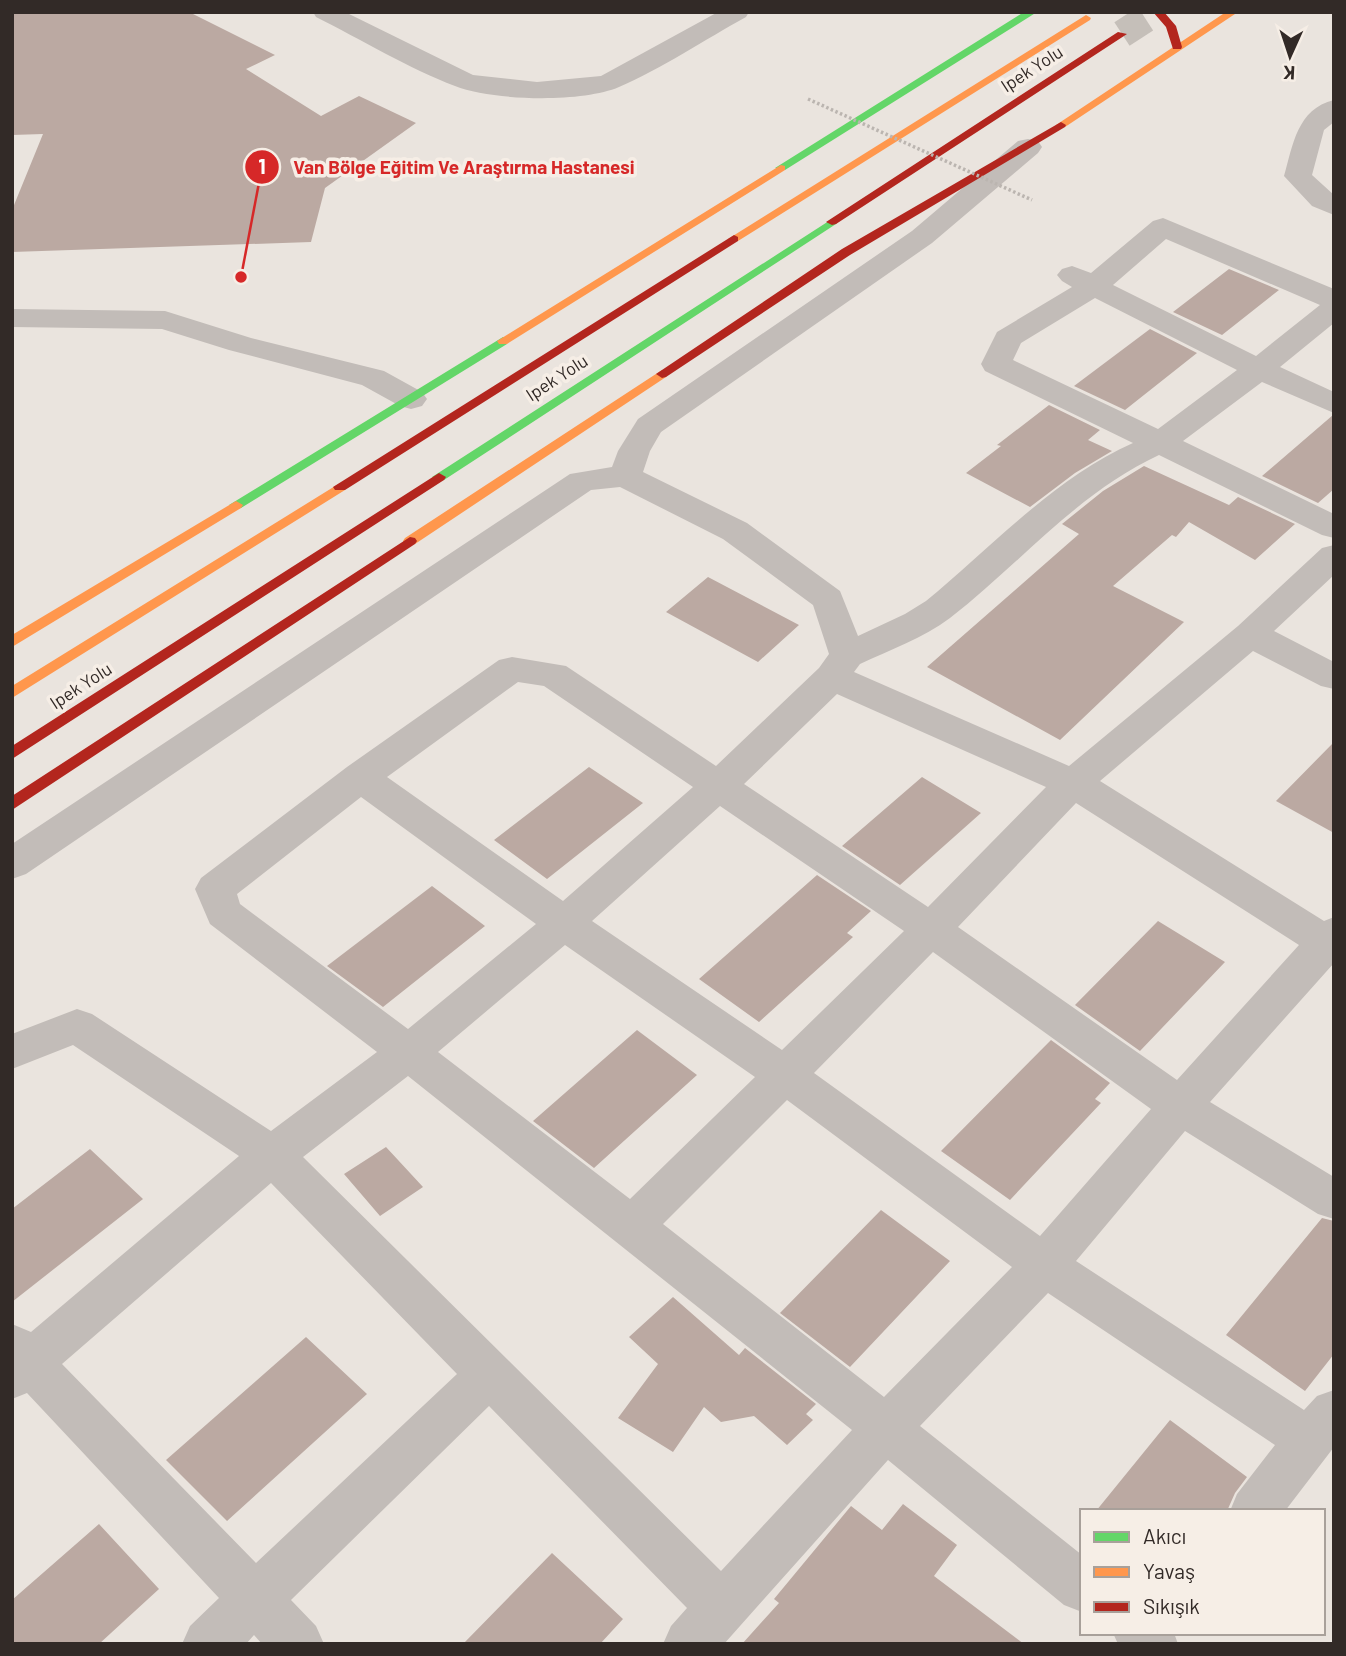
<svg xmlns="http://www.w3.org/2000/svg" width="1346" height="1656" viewBox="0 0 1346 1656" font-family="Barlow,sans-serif">
<rect width="100%" height="100%" fill="#eae4de"/>
<path fill="#bba9a2" d="M12,12H189L275,55L246,69L321,116L359,96L416,123L325,188L311,242L12,252V210L43,134L12,135Z
M1229,269L1279,290L1222,335L1173,312Z
M1150,329L1197,353L1125,410L1074,386Z
M1049,405L1100,430L1088,440L1112,451L1075,473L1030,507L966,473L1001,446L997,445Z
M1333,415L1334,489L1318,503L1262,476Z
M1144,466L1229,505L1238,497L1295,524L1255,560L1189,522L1176,537L1172,535L1113,586L1184,622L1060,740L927,667L1079,534L1062,524L1103,491Z
M708,577L799,625L758,662L666,612Z
M1334,742V833L1276,801Z
M589,767L643,803L547,879L494,840Z
M922,777L981,813L900,885L842,846Z
M817,875L871,911L847,933L853,937L759,1022L699,979Z
M432,886L485,926L383,1007L327,966Z
M1158,921L1225,962L1140,1051L1075,1005Z
M637,1030L697,1075L594,1168L533,1121Z
M1051,1040L1110,1083L1095,1099L1101,1103L1010,1200L941,1151Z
M386,1147L423,1187L380,1216L344,1174Z
M90,1149L143,1199L12,1302V1209Z
M881,1210L950,1261L850,1367L780,1313Z
M1322,1218L1334,1221V1354L1305,1391L1226,1335Z
M673,1297L739,1355L745,1348L816,1404L806,1414L813,1420L787,1445L754,1416L721,1422L704,1407L673,1452L618,1418L658,1364L629,1337Z
M306,1337L367,1394L227,1521L166,1460Z
M1170,1420L1247,1477L1235,1493L1227,1511H1096Z
M903,1504L957,1545L934,1576L1024,1644H742L779,1603L774,1599L851,1506L882,1530Z
M99,1524L159,1589L99,1644H12V1600Z
M552,1553L623,1619L600,1644H463Z"/>
<g fill="none" stroke-linecap="round" stroke-linejoin="round">
<path stroke="#c5bfb9" stroke-width="28" stroke-dasharray="28 14" stroke-linecap="butt" d="M1122,34L1156,12"/>
<path fill="#c2bcb8" fill-rule="evenodd" d="M313,12H345L473,75L537,82L601,76L718,12H749L746,17C706,39 661,69 619,87C582,103 493,101 455,86C410,69 360,39 316,17Z
M1334,100V122L1324,130L1312,175L1334,195V215L1312,206L1284,176C1293,145 1297,109 1334,100Z
M1028,139L1038,141L1042,147L1038,153L932,243L661,432L650,451L643,472L747,523L840,591L858,636L905,614L926,601C992,547 1054,478 1133,443L985,371L981,364L997,332L1072,287L1062,281L1057,275L1062,269L1072,266L1091,273L1153,221L1163,218L1334,289V323L1280,367L1334,392V413L1262,382L1183,441L1334,514V538L1322,535L1159,455C1077,493 1020,564 950,618C923,638 890,650 860,664L854,672L1069,766L1238,626L1322,548L1334,545V575L1274,631L1334,662V689L1321,686L1253,651L1100,781L1324,921L1334,917V963L1210,1102L1334,1177V1219L1318,1214L1185,1131L1076,1261L1304,1410L1317,1396L1334,1390V1447L1285,1511H1230L1237,1494L1275,1445L1048,1293L920,1426L1082,1555V1612L1064,1605L888,1460L724,1644H663L671,1626L687,1608L489,1406L291,1600L316,1626L324,1644H262L254,1635L246,1644H182L190,1626L219,1598L27,1393L12,1399V1324L31,1332L239,1156L73,1045L12,1069V1034L77,1009L92,1014L271,1131L377,1052L210,924L195,889L201,878L347,767L499,660L512,657L566,666L716,766L819,668L829,654L813,605L723,539L620,487L591,490L26,874L12,879V844L570,474L612,467L618,451L638,419L912,231L1018,141ZM1166,239L1320,305L1256,356L1113,285ZM1095,298L1237,370L1158,429L1013,360L1021,343ZM518,682L544,686L693,787L563,901L387,777ZM837,694L1046,787L928,907L744,784ZM361,797L536,924L408,1029L240,904L237,894ZM1076,803L1299,945L1177,1080L958,927ZM720,806L904,931L782,1050L592,921ZM565,945L755,1077L630,1199L438,1052ZM933,952L1151,1109L1040,1236L814,1073ZM408,1076L852,1430L721,1571L303,1157ZM787,1100L1012,1267L884,1397L663,1224ZM271,1183L457,1374L256,1563L62,1364Z
M12,309L165,311L251,338L384,371L422,392L427,399L422,406L411,409L400,406L362,385L229,350L162,329L12,327Z
M1113,1633H1174L1178,1644H1118Z"/>
<path fill="#63d668" fill-rule="evenodd" d="M1024,12H1037L785,170L775,168Z
M832,219L838,222L836,224L444,480L439,481L432,477Z
M503,337L507,338V344L241,508L236,509L229,505Z"/>
<path fill="#ff974d" fill-rule="evenodd" d="M1226,12H1238L1065,127L1056,125Z
M1086,15L1091,18L1090,20L738,241H730L728,239Z
M781,165L785,166V170L507,344H499L497,341Z
M662,370L668,374L666,377L415,544H405L403,541L405,538Z
M340,483L345,484V490L12,698V686Z
M236,501L243,505L241,508L12,647V635Z"/>
<path fill="#b3261e" fill-rule="evenodd" d="M1153,12H1164L1176,26L1182,47L1181,49H1173L1166,27Z
M1118,32L1127,34L836,224L832,225L826,222Z
M1061,122L1066,125L1065,127L850,255L666,377L662,378L656,374L842,249Z
M734,235L738,237V241L345,490H335L333,487Z
M439,473L446,477L444,480L12,759V746Z
M410,537L415,538L417,541L415,544L12,810V796Z"/>
<path stroke="#bbb5b0" stroke-width="3.5" stroke-dasharray="2.5 2.5" stroke-linecap="butt" d="M808,99L1032,200"/>
</g>
<g text-anchor="middle" stroke-width="7" stroke-linejoin="round" paint-order="stroke">
<g font-size="18" fill="#322a27" stroke="#f6eee6">
<text transform="translate(1032 69) rotate(-33)" y="6">Ipek Yolu</text>
<text transform="translate(557 378) rotate(-33)" y="6">Ipek Yolu</text>
<text transform="translate(81 686) rotate(-33)" y="6">Ipek Yolu</text>
</g>
</g>
<path fill="none" stroke="#d62828" stroke-width="2.5" d="M241 277L262 167"/>
<g fill="#d62828" stroke="#f6eee6" stroke-width="2.5">
<circle cx="241" cy="277" r="7"/>
<circle cx="262" cy="167" r="18"/>
</g>
<g font-size="21" text-anchor="middle" font-weight="bold" fill="#fff">
<text x="262" y="174">1</text>
</g>
<g font-size="19" text-anchor="middle" font-weight="bold" fill="#d62828" stroke="#f6eee6" stroke-width="7" stroke-linejoin="round" paint-order="stroke">
<text x="464" y="174">Van Bölge Eğitim Ve Araştırma Hastanesi</text>
</g>
<rect width="1346" height="1656" fill="none" stroke="#322a27" stroke-width="28"/>
<rect x="1080" y="1509" width="245" height="126" fill="#f6eee6" stroke="#a8a09a" stroke-width="2"/>
<rect x="1094" y="1532" width="35" height="10" fill="#63d668" stroke="#a8a09a" stroke-width="2"/>
<text x="1143" y="1544" font-size="21" fill="#322a27">Akıcı</text>
<rect x="1094" y="1567" width="35" height="10" fill="#ff974d" stroke="#a8a09a" stroke-width="2"/>
<text x="1143" y="1579" font-size="21" fill="#322a27">Yavaş</text>
<rect x="1094" y="1602" width="35" height="10" fill="#b3261e" stroke="#a8a09a" stroke-width="2"/>
<text x="1143" y="1614" font-size="21" fill="#322a27">Sıkışık</text>
<g transform="translate(1290 56) rotate(183)" stroke="#f6eee6" stroke-width="5" paint-order="stroke">
<path d="M0-5L12 26L0 18L-12 26Z" fill="#322a27"/>
<text y="-10" font-size="19" font-weight="bold" text-anchor="middle" fill="#322a27">K</text>
</g>
</svg>
